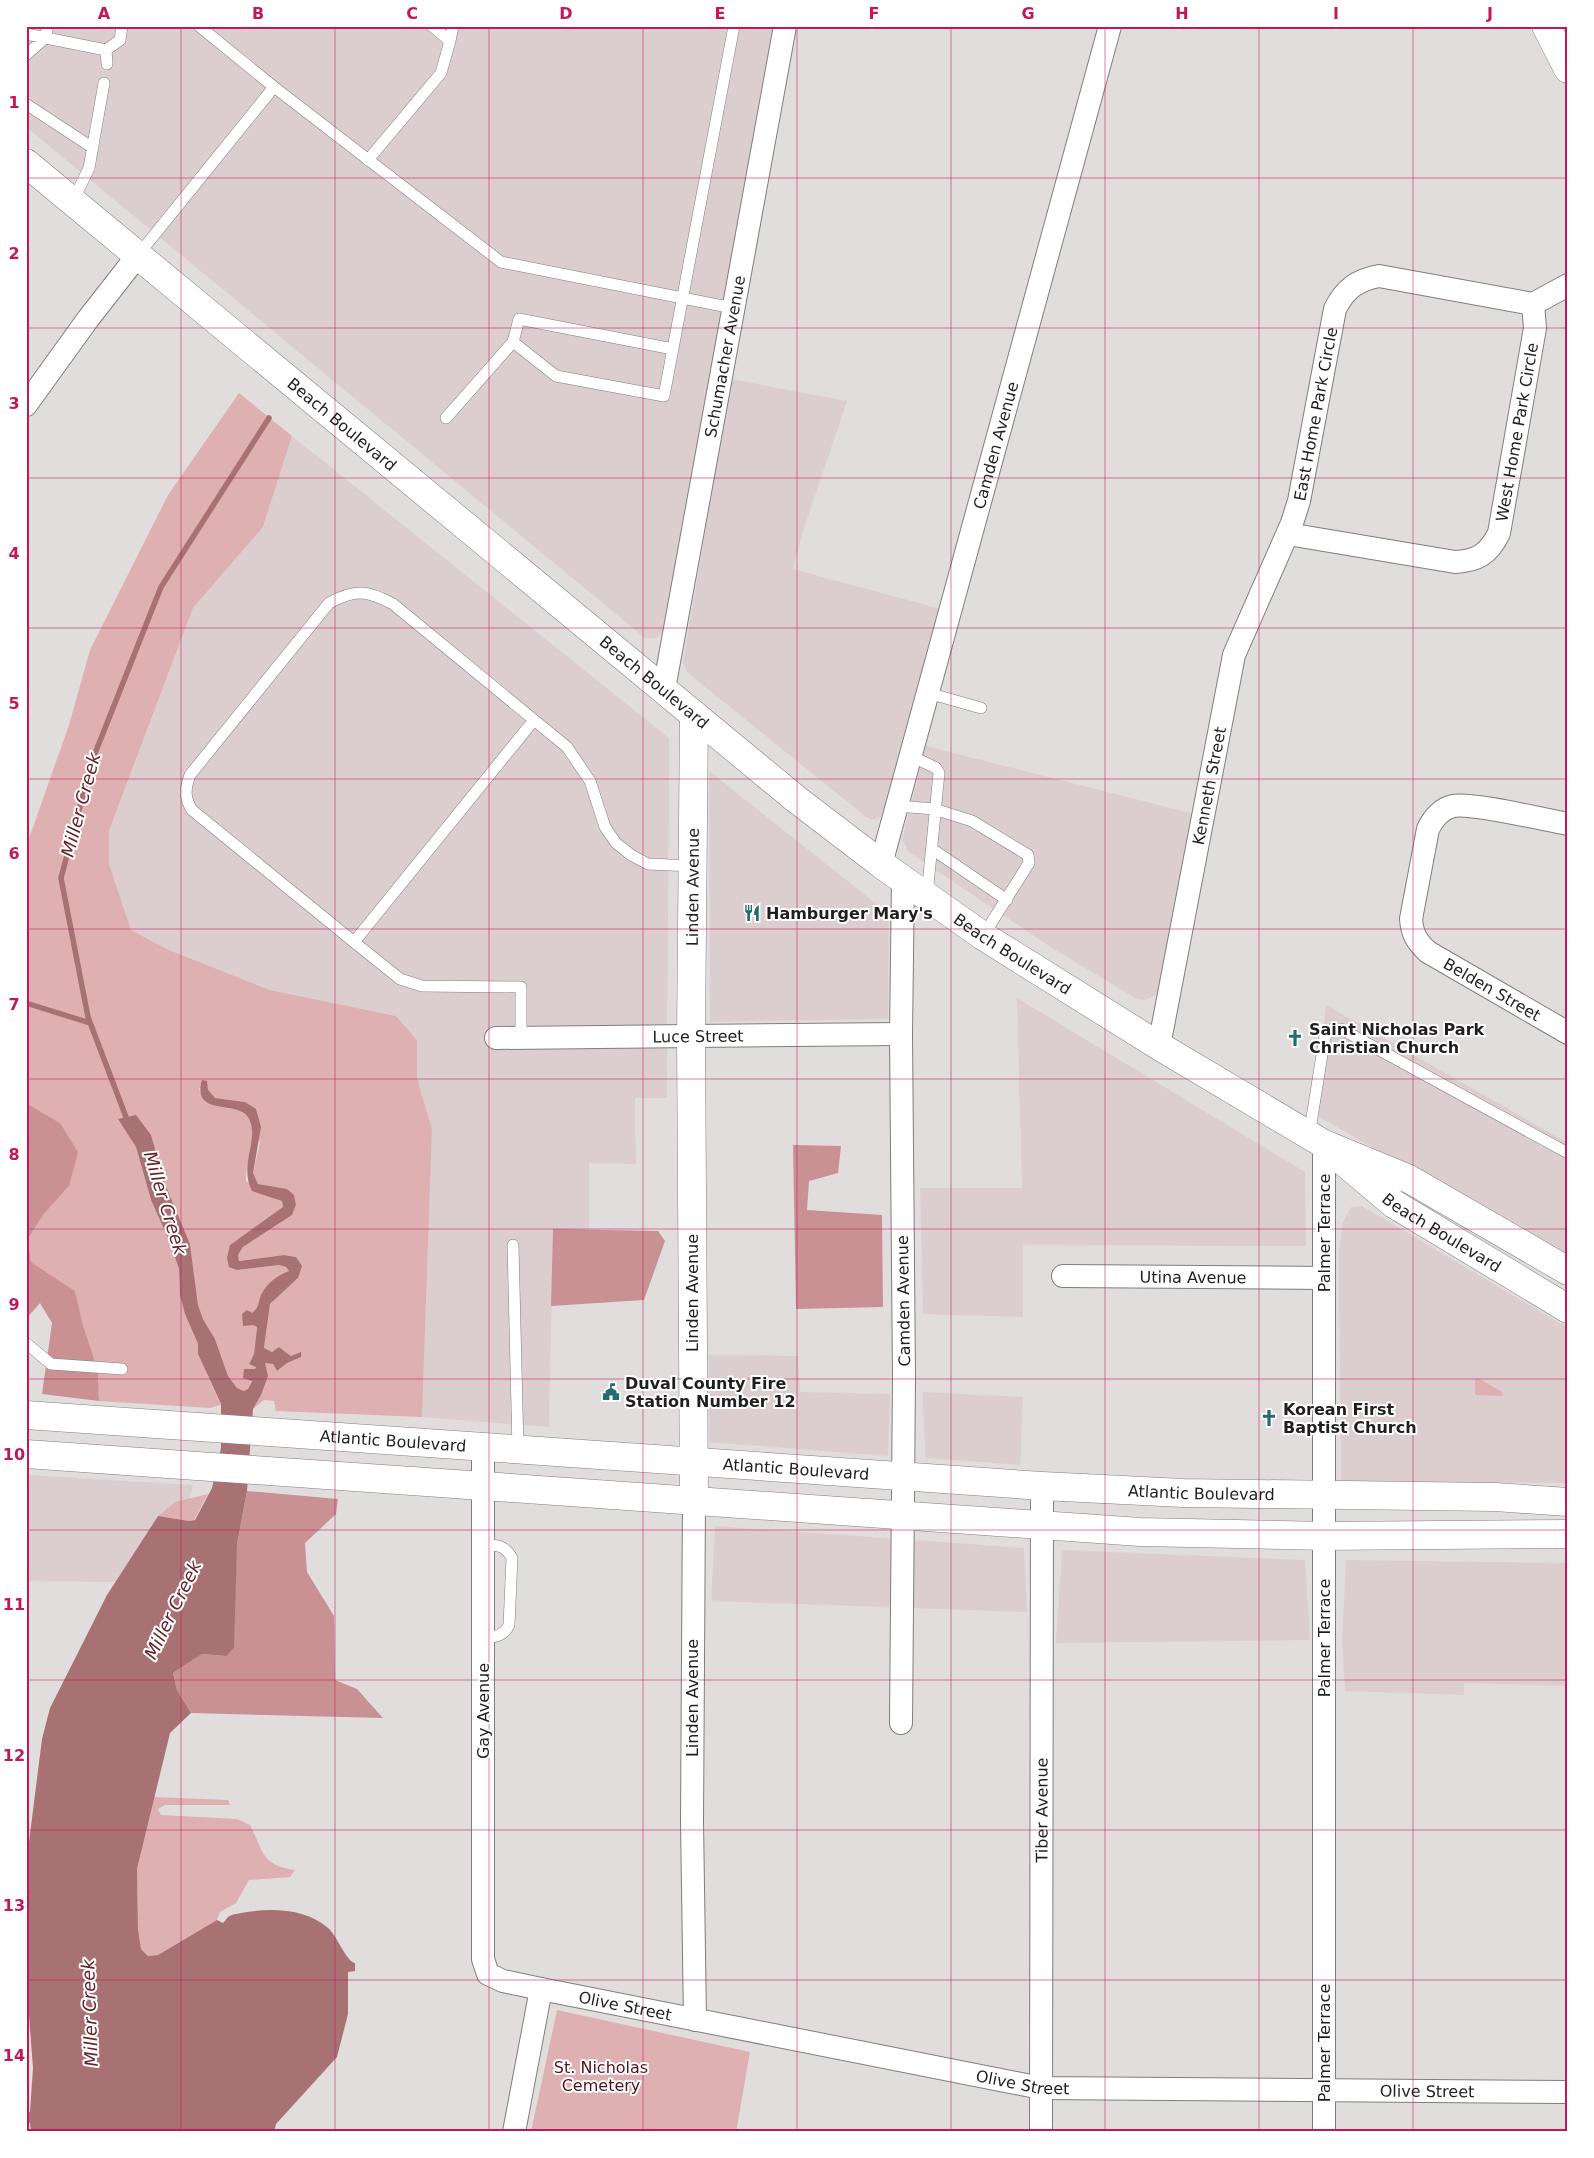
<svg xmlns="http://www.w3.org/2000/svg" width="1594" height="2158" viewBox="0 0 1594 2158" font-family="'DejaVu Sans',sans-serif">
<rect width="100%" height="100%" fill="#e2dddd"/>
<path fill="#dccece" d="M26,26H773L664,632L655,639L645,638L26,127Z
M731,379L847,401L804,528L793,569L941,609L883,816L873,820L866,817L688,673L683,663Z
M292,436L669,738L667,1098H635L636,1164L589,1163V1230L553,1229L549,1427L422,1417L432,1129L417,1078V1040L396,1016L270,990L169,950L131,930L109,864V832L193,608L263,527Z
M926,746L1194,814L1161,988L1156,995L1145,1000L1137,999L1052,948L909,852L902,840Z
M709,771L889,914L888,1019L710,1022Z
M1017,998L1305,1172L1306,1246L1023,1245V1317L923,1314L920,1188H1022Z
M1326,1005L1568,1143V1259L1314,1114Z
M1362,1206L1568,1328V1483L1341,1482L1339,1256L1342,1224L1351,1207Z
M709,1355L798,1356L800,1392L890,1394L888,1456L709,1442Z
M923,1392L1023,1397L1020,1465L925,1458Z
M26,1475L193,1485L189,1500L175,1502L158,1516L115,1582L26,1581Z
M715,1526L1024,1548L1027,1612L711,1601Z
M1062,1550L1305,1560L1310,1640L1056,1643Z
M1346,1560L1568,1563V1686L1464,1683V1695L1345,1691L1342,1639Z"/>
<path fill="#dfb0b1" d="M239,393L292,436L263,527L193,608L109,831V864L131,930L169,950L270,990L396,1016L417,1040V1078L432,1129L422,1417L276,1411L274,1401L264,1400L253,1409L261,1395L265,1363L273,1364L277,1371L287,1363L291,1356L279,1347L272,1352L264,1349L270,1304L298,1278L296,1257L284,1255L239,1261L238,1255L243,1247L292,1215L296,1205L271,1187L258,1184L253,1173L260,1142L245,1102L214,1098L208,1090L199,1088C207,1119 245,1098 252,1124C256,1142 245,1163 246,1181L282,1201L283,1208L230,1245L237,1270L279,1265L286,1267L289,1271L261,1296L258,1309L252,1314L253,1325L257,1327L254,1354L249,1364L256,1366L248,1390L244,1391L237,1388L228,1376L215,1339L203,1319L198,1305L190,1244L165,1184L158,1158L119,1119L136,1147L151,1200L169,1240L179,1269L180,1296L185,1314L198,1344V1354L221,1405L210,1408L99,1401L98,1371L83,1325L75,1291L31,1262L28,1239L43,1215L69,1186L60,1123L26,1103V847L69,725L90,650L168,495Z
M1478,1378L1502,1392L1503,1394L1502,1396L1477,1395L1475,1394V1380Z
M208,1494L194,1520L189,1521L158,1516L175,1502Z
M154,1797L228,1800L230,1805H165L158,1809L161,1815L237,1819L250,1825C264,1852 261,1865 295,1870L290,1877L249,1880L236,1903L220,1912L217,1920L158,1955L148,1956L141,1949L138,1929L137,1869Z
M557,2010L750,2052L736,2132H531Z"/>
<path fill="#c99193" d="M26,1103L60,1123L78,1152L69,1186L43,1215L28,1239L31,1262L75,1291L83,1325L98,1371L99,1401L42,1394L52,1323L40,1303L26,1319Z
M793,1145L841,1146L838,1173L809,1181L807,1210L882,1215L883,1307L796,1309Z
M553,1229L658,1231L665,1241L644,1300L551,1306Z
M247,1491L338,1499L336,1514L305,1543L307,1572L334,1616L335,1680L357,1689L383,1718L191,1713L177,1690L173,1673L202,1654L226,1656L237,1544Z"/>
<path fill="#a87274" d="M202,1080L207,1081L208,1090L215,1098L245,1102L256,1109L261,1127L253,1173L258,1184L287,1189L294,1195L296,1205L292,1215L243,1247L238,1255L239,1261L284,1255L296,1257L302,1266L298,1278L270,1304L264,1348L272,1352L279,1347L291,1356L301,1352V1357L287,1363L277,1371L273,1364L265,1363L268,1376L261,1395L253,1409L247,1491L237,1544L234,1648L226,1656L202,1654L173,1673L177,1690L191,1713L170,1733L137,1869L138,1929L141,1949L148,1956L158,1955L217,1920L223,1923C225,1921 226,1919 228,1917C232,1914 242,1913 247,1912C274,1908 306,1909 328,1928C337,1935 346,1962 355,1963V1971L348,1972V2014L337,2057L276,2124L274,2132H31L30,2123H26V2112H30L33,2068L26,1975V1866L42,1739L50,1708L107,1595L158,1516L189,1521L195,1520L212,1488L221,1448V1404L198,1354V1344L185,1314L180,1296L179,1269L169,1240L151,1200L136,1147L118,1119L136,1115L151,1135L165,1184L190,1244L198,1305L203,1319L215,1339L228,1376L237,1388L244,1391L248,1389L252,1381L243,1378L244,1369H255L256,1367L249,1364L254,1354L257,1327L253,1325L243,1326L242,1314L247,1310L252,1313C259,1308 258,1303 261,1295C267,1283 276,1276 289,1271L286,1267L279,1265L237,1270L229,1267L227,1258L230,1245L283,1207L282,1201L252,1191C238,1164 261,1138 248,1117C237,1100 191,1117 202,1080Z"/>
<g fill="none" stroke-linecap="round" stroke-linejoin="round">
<path stroke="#a87274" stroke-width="5.5" d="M26,1003L90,1023
M126,1117L88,1017L61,878L92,761L161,587L269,418"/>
<g stroke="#817d7d" stroke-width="12">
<path id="lane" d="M26,34L106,50L107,64
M450,41L453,26
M106,50L120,40L122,26
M26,55L45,38L48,26
M274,87L501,262L733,308
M26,104L93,148
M368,160L441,73L450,41L432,26
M73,201L89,168L104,83
M138,255L274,87L199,26
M513,342L519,319L673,349
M446,418L513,342L556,376L664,396L734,26
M928,693L981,708
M911,756L936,768L939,773L927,895
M898,806L934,809L972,821L1028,855L1029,863L983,936
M932,849L1007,900
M354,942L192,810C184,797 185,789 190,775L329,603C355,589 367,590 393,604L567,747L590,781L605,827L616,843L631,855L648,864L692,866
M521,1037V987L422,986L400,979L354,942L534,720
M1309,1136L1325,1036L1333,1029H1341L1568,1153
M513,1245L518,1449
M26,1343L51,1364L122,1369
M483,1544C496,1545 505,1545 512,1558L509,1625C504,1636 495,1637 483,1639"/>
</g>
<g stroke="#817d7d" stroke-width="24">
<g id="street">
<path d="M1533,304L1568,285"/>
<path d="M26,405L88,319L138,255"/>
<path id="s1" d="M1288,534L1455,562C1477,561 1489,554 1499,533L1535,328L1533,304"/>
<path id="s2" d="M664,689L785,26"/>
<path id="s3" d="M1568,824C1545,820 1471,802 1453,806C1440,809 1433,819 1428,829L1411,919C1412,934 1417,942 1428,952L1568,1033"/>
<path id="s4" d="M881,864L1110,26"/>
<path id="s5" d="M496,1038L901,1034"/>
<path id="s6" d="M1159,1046L1234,655L1292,523L1299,501L1335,309C1345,289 1357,280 1379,276L1533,304"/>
<path d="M1324,1144V2132"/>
<path id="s7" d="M1063,1276L1324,1278"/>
<path id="s8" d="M483,1446V1959L488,1974L503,1981L541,1989L1041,2088L1568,2092"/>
<path d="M694,1501L692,1821L695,2020"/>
<path d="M901,1723L904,1378L901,1034L903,879"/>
<path d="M514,2132L541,1989"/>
<path id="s9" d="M1041,2132L1042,1486"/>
</g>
</g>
<g stroke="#817d7d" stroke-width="29">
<g id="secondary">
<path d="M1546,26L1568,69"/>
<path id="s10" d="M694,1501L691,1037L694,715"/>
</g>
</g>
<g stroke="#817d7d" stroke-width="29">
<g id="primary">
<path id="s11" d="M26,1415L1042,1486L1183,1493L1495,1497L1568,1502"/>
<path d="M26,1454L1140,1532L1324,1536L1568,1534"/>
</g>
</g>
<g stroke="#817d7d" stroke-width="29">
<g id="highway">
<path id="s12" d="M26,163L796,799L881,864L983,936L1159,1046L1324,1144L1409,1179L1568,1271"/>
<path id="s13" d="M1344,1162L1394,1204L1568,1309"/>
</g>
</g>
<use href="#lane" stroke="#fff" stroke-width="11"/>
<use href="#street" stroke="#fff" stroke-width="22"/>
<use href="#secondary" stroke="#fff" stroke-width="28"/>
<use href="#primary" stroke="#fff" stroke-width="28"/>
<use href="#highway" stroke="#fff" stroke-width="28"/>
</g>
<path fill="none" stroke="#c2185b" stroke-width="1" stroke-opacity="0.55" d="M181,26V2132M335,26V2132M489,26V2132M643,26V2132M797,26V2132M951,26V2132M1105,26V2132M1259,26V2132M1413,26V2132M26,178H1568M26,328H1568M26,478H1568M26,628H1568M26,779H1568M26,929H1568M26,1079H1568M26,1229H1568M26,1379H1568M26,1530H1568M26,1680H1568M26,1830H1568M26,1980H1568"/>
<defs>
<g id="restaurant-bare" transform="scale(1.35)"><path d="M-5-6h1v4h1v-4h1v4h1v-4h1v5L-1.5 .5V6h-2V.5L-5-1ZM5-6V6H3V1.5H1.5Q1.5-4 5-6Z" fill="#216d6f" stroke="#fff" stroke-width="2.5" paint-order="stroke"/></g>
<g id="church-bare" transform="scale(1.35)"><path d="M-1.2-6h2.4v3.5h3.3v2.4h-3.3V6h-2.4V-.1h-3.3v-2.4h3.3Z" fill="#216d6f" stroke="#fff" stroke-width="2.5" paint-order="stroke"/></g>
<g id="civic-bare" transform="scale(1.35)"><path d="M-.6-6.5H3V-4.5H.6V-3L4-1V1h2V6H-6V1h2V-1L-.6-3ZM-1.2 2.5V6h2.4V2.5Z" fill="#216d6f" stroke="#fff" stroke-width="2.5" paint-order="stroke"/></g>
</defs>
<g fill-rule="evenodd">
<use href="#restaurant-bare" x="752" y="913"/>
<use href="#church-bare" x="1295" y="1038"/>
<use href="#civic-bare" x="611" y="1392"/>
<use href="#church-bare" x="1269" y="1418"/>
</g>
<g text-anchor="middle" stroke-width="4" stroke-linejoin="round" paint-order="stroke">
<g font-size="16" fill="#201e1e" stroke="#fff">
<text dy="6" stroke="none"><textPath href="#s2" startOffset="338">Schumacher Avenue</textPath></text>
<text dy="6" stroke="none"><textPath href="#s6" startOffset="654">East Home Park Circle</textPath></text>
<text dy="6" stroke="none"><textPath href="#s12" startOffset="410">Beach Boulevard</textPath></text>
<text dy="6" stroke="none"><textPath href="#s1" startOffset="328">West Home Park Circle</textPath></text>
<text dy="6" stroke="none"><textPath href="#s4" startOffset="434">Camden Avenue</textPath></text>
<text dy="6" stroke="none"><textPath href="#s12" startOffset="815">Beach Boulevard</textPath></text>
<text dy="6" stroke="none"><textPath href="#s6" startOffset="265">Kenneth Street</textPath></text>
<text dy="6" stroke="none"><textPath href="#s10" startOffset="614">Linden Avenue</textPath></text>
<text dy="6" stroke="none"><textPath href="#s12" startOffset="1265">Beach Boulevard</textPath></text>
<text dy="6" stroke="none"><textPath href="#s3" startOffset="356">Belden Street</textPath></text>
<text dy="6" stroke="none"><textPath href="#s5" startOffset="202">Luce Street</textPath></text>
<text dy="6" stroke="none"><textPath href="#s13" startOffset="121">Beach Boulevard</textPath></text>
<text transform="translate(1324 1233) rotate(-90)" y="6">Palmer Terrace</text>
<text dy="6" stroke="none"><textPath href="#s7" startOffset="130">Utina Avenue</textPath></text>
<text transform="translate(692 1293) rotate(-90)" y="6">Linden Avenue</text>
<text transform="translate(903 1301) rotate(-91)" y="6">Camden Avenue</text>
<text dy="6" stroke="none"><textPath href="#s11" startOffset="368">Atlantic Boulevard</textPath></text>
<text dy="6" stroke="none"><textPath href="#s11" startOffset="772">Atlantic Boulevard</textPath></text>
<text dy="6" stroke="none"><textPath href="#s11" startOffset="1178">Atlantic Boulevard</textPath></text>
<text transform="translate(1324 1638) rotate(-90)" y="6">Palmer Terrace</text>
<text transform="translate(692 1698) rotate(-90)" y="6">Linden Avenue</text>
<text transform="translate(483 1711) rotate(-90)" y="6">Gay Avenue</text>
<text dy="6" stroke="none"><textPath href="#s9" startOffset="322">Tiber Avenue</textPath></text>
<text dy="6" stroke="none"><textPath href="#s8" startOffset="670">Olive Street</textPath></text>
<text transform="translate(1324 2043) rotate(-90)" y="6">Palmer Terrace</text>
<text dy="6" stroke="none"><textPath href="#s8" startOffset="1075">Olive Street</textPath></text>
<text dy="6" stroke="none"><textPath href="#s8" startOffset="1480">Olive Street</textPath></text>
</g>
<g font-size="16" font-weight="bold" fill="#201e1e" stroke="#fff" text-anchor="start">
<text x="766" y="919">Hamburger Mary's</text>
<text x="1309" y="1035">Saint Nicholas Park<tspan x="1309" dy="18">Christian Church</tspan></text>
<text x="625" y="1389">Duval County Fire<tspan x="625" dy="18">Station Number 12</tspan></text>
<text x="1283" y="1415">Korean First<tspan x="1283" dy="18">Baptist Church</tspan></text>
</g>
<g font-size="16" fill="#54101b" stroke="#fff">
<text x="601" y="2073">St. Nicholas<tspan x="601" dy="18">Cemetery</tspan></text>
</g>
<g font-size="18" font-style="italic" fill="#67232a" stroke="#fff">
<text transform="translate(81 805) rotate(-75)" y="6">Miller Creek</text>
<text transform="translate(165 1203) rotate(73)" y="6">Miller Creek</text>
<text transform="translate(173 1610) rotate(-64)" y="6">Miller Creek</text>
<text transform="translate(90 2013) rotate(-92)" y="6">Miller Creek</text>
</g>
</g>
<rect width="1594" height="2158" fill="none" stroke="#ffffff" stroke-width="55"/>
<rect x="28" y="28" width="1538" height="2102" fill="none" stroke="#c2185b" stroke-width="2"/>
<g font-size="16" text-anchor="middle" font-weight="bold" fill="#c2185b">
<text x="104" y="19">A</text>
<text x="258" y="19">B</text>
<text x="412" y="19">C</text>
<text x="566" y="19">D</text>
<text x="720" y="19">E</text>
<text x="874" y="19">F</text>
<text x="1028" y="19">G</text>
<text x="1182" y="19">H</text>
<text x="1336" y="19">I</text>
<text x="1490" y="19">J</text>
<text x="14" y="108">1</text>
<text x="14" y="259">2</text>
<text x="14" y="409">3</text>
<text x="14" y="559">4</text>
<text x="14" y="709">5</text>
<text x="14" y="859">6</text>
<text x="14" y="1010">7</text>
<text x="14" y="1160">8</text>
<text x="14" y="1310">9</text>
<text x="14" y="1460">10</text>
<text x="14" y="1610">11</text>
<text x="14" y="1761">12</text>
<text x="14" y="1911">13</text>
<text x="14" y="2061">14</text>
</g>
</svg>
